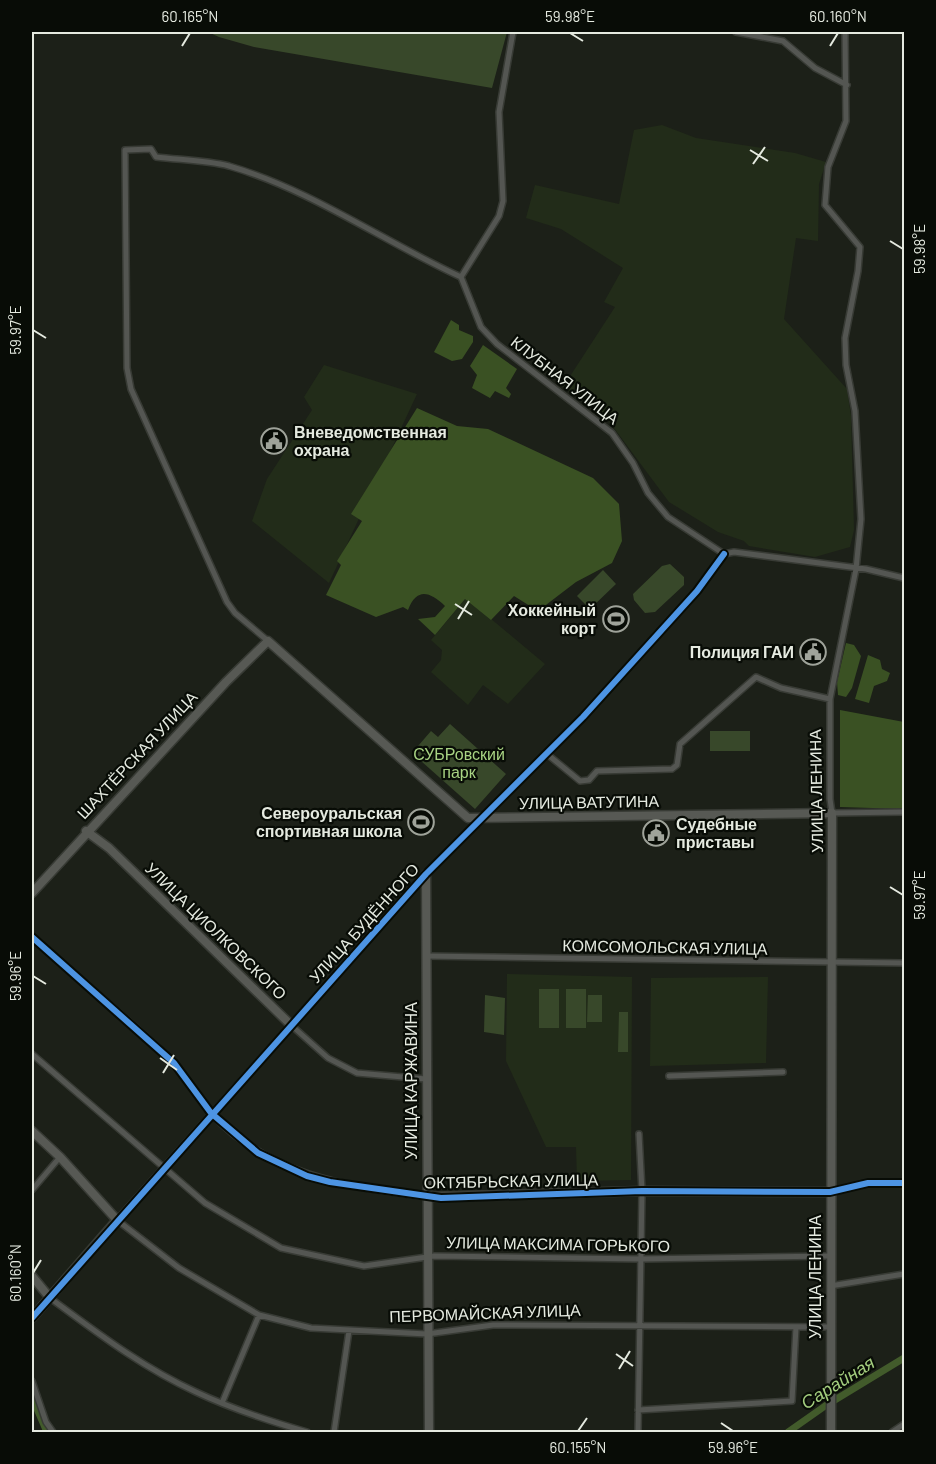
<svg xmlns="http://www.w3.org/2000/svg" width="936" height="1464" viewBox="0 0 936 1464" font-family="Barlow,sans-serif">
<rect width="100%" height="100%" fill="#1c2018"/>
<path fill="#222c19" d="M662,125L696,138L795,153L826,162L819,184L818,241L796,238L784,319L847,389L851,416L854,530L850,547L815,557L749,546L744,541L718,532L669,502L602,412L563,387L615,307L604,302L623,268L561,229L526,218L535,185L619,204L634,130Z
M324,365L417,394L329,583L252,521L267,479L312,410L304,397Z
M466,598L545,664L508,704L483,685L468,705L431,672L441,660L442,650L431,640Z
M507,974L632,977L631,1180L577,1181L576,1147H546L506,1061Z
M768,977L766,1063L650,1066L651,978Z"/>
<path fill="#38482a" d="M208,32H507L492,88L254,47L219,37Z
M670,564L684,577V585L655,612L645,613L634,600L633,594L662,566Z
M603,570L616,584L590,609L577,596Z
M450,724L506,774L475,809L412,753L431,731L438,737Z
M710,731H750V751H710Z
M539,989H559V1028H539Z
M566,989H586V1028H566Z
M485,995L505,998L504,1035L484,1032Z
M588,995H602V1022H587Z
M619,1012H628V1052H618Z"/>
<path fill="#3a5123" d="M451,320L459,325V330L473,336V342L462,359L452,361L434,352Z
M483,345L517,369L506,388L511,394L509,398L495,391L490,398L472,388L477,375L470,366Z
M417,408L457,426L488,429L593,478L619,504L622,541L612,563L576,582L538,611L514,596L491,620L465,599L435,635L418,619L435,617L445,606C430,592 417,587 408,610L403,607L376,617L326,595L341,565L337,561L362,521L351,514Z
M846,643L854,645L861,656L852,688L846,697L838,695L837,682Z
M868,655L880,660L882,669L890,673L887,681L874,686L869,703L855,699Z
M840,710L904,722V809L840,807Z"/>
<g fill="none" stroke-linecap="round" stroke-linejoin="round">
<path stroke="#425b2b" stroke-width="7" d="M32,1397L47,1432
M788,1432L825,1406L904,1358"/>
<g stroke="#383b35" stroke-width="8">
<path id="street" d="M513,32L499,112L503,201L499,216L461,277L481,327L497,344L612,433L633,463L648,493L668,517L724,554L734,552L866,569L904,578
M736,32L783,41L815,68L847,85
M845,32L846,121L828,167L825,205L860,247L858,271L845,338L846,365L855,411L861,519L856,569L830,699V799L832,813L904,812
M724,554L697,591L583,717L426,874L117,1220L179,1268L259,1315L311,1328L427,1334L493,1325L830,1327
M268,641L235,613L227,602L131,389L127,368L125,150L151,149L156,157C180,160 205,160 229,166C312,190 384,242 461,277
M547,754L580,781L589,780L597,771L672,769L677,765L680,744L756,677L781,688L830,699
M32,937C78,979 128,1018 172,1061C187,1076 196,1097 211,1113C268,1176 347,1186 427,1197
M426,956L904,963
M291,1025L328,1058L357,1073L426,1079
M32,1054L205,1203L281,1248L364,1266L434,1256L641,1259L830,1256
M669,1076L783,1072
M32,1190L60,1157
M830,1192L868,1183H904
M830,1286L904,1274
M50,1298C96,1332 143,1368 196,1392C232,1409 269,1421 307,1432
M32,1381L46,1422L53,1432
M222,1403L259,1315
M638,1410L792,1401L796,1327
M334,1432L349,1331
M638,1432L642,1191L639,1134
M892,1432L904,1424"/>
</g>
<g stroke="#383b35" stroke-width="11">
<path id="secondary" d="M86,831L109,848L291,1025
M426,874L429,1432
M32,893L226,682L268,641L468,818L832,813L831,1432
M32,1131L60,1157L117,1220L32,1318
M427,1197L642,1191L830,1192
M32,1276L50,1298"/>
</g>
<use href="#street" stroke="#545652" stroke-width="5"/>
<use href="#secondary" stroke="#575954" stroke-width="8"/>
<g stroke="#080c06" stroke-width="10">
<path id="cycleway" d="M32,937L174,1063L211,1113L258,1153L307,1176L330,1182L441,1198L642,1191L830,1192L868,1183H904
M32,1318L426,874L583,717L697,591L724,554"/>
</g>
<use href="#cycleway" stroke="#4d94e3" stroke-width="6"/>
</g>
<path fill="none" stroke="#e5eae0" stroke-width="2" d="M570,33L583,41M182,46L190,33M830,46L838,33M750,150L768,161M753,164L765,147M890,241L903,249M33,330L46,338M455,604L472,615M458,619L469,601M890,887L903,895M33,976L46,984M160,1058L177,1070M163,1073L174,1055M33,1273L41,1260M616,1354L633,1366M619,1369L630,1351M721,1423L733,1431M578,1431L587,1418"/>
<defs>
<g id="civic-ring" transform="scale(1.35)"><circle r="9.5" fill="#080c06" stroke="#9fa39a" stroke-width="1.5"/><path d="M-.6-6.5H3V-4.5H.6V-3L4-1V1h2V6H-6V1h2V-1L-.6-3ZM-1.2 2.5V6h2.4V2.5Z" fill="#9fa39a"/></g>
<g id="stadium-ring" transform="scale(1.35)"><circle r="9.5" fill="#080c06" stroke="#9fa39a" stroke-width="1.5"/><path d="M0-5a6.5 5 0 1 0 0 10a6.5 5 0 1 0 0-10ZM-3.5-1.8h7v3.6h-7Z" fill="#9fa39a"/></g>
</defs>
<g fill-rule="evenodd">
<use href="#civic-ring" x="274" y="441"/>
<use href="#stadium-ring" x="616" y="619"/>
<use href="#civic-ring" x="813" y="652"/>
<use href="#stadium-ring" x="421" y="822"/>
<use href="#civic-ring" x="656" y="833"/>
</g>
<g text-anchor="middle" stroke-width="4.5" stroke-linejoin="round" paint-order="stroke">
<g font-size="16" fill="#e5eae0" stroke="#080c06">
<text transform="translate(565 380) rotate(38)" y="6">КЛУБНАЯ УЛИЦА</text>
<text transform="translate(137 755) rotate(-47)" y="6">ШАХТЁРСКАЯ УЛИЦА</text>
<text transform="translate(816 791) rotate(-91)" y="6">УЛИЦА ЛЕНИНА</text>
<text transform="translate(589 802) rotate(-1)" y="6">УЛИЦА ВАТУТИНА</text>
<text transform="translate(364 923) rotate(-48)" y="6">УЛИЦА БУДЁННОГО</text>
<text transform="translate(216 931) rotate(44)" y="6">УЛИЦА ЦИОЛКОВСКОГО</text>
<text transform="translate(665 947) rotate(1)" y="6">КОМСОМОЛЬСКАЯ УЛИЦА</text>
<text transform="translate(411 1081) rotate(-90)" y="6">УЛИЦА КАРЖАВИНА</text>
<text transform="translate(511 1181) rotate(-1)" y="6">ОКТЯБРЬСКАЯ УЛИЦА</text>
<text transform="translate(558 1244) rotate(1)" y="6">УЛИЦА МАКСИМА ГОРЬКОГО</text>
<text transform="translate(815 1277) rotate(-90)" y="6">УЛИЦА ЛЕНИНА</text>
<text transform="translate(485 1313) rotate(-2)" y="6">ПЕРВОМАЙСКАЯ УЛИЦА</text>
</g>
<g font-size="16" font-weight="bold" fill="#e5eae0" stroke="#080c06" text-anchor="end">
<text x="294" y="438" text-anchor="start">Вневедомственная<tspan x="294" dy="18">охрана</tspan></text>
<text x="596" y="616">Хоккейный<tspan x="596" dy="18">корт</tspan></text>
<text x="794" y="658">Полиция ГАИ</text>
<text x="402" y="819">Североуральская<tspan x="402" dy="18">спортивная школа</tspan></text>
<text x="676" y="830" text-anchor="start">Судебные<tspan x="676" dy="18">приставы</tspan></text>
</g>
<g font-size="16" fill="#a8d383" stroke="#080c06">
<text x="459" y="760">СУБРовский<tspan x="459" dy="18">парк</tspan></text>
</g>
<g font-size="18" font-style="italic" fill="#a3cd7e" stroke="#080c06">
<text transform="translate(838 1383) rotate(-32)" y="6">Сарайная</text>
</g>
</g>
<rect width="936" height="1464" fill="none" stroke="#080c06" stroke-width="66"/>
<rect x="33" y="33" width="870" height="1398" fill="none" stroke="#e5eae0" stroke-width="2"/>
<g font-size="15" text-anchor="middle" fill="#e5eae0">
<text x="190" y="22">60.165°N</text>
<text x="570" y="22">59.98°E</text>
<text x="838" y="22">60.160°N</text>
<text transform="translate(920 249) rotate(-90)" y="5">59.98°E</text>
<text transform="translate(16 330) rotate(-90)" y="5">59.97°E</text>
<text transform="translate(920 895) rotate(-90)" y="5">59.97°E</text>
<text transform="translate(16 976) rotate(-90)" y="5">59.96°E</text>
<text transform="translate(16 1273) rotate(-90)" y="5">60.160°N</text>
<text x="578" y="1453">60.155°N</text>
<text x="733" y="1453">59.96°E</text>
</g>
</svg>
